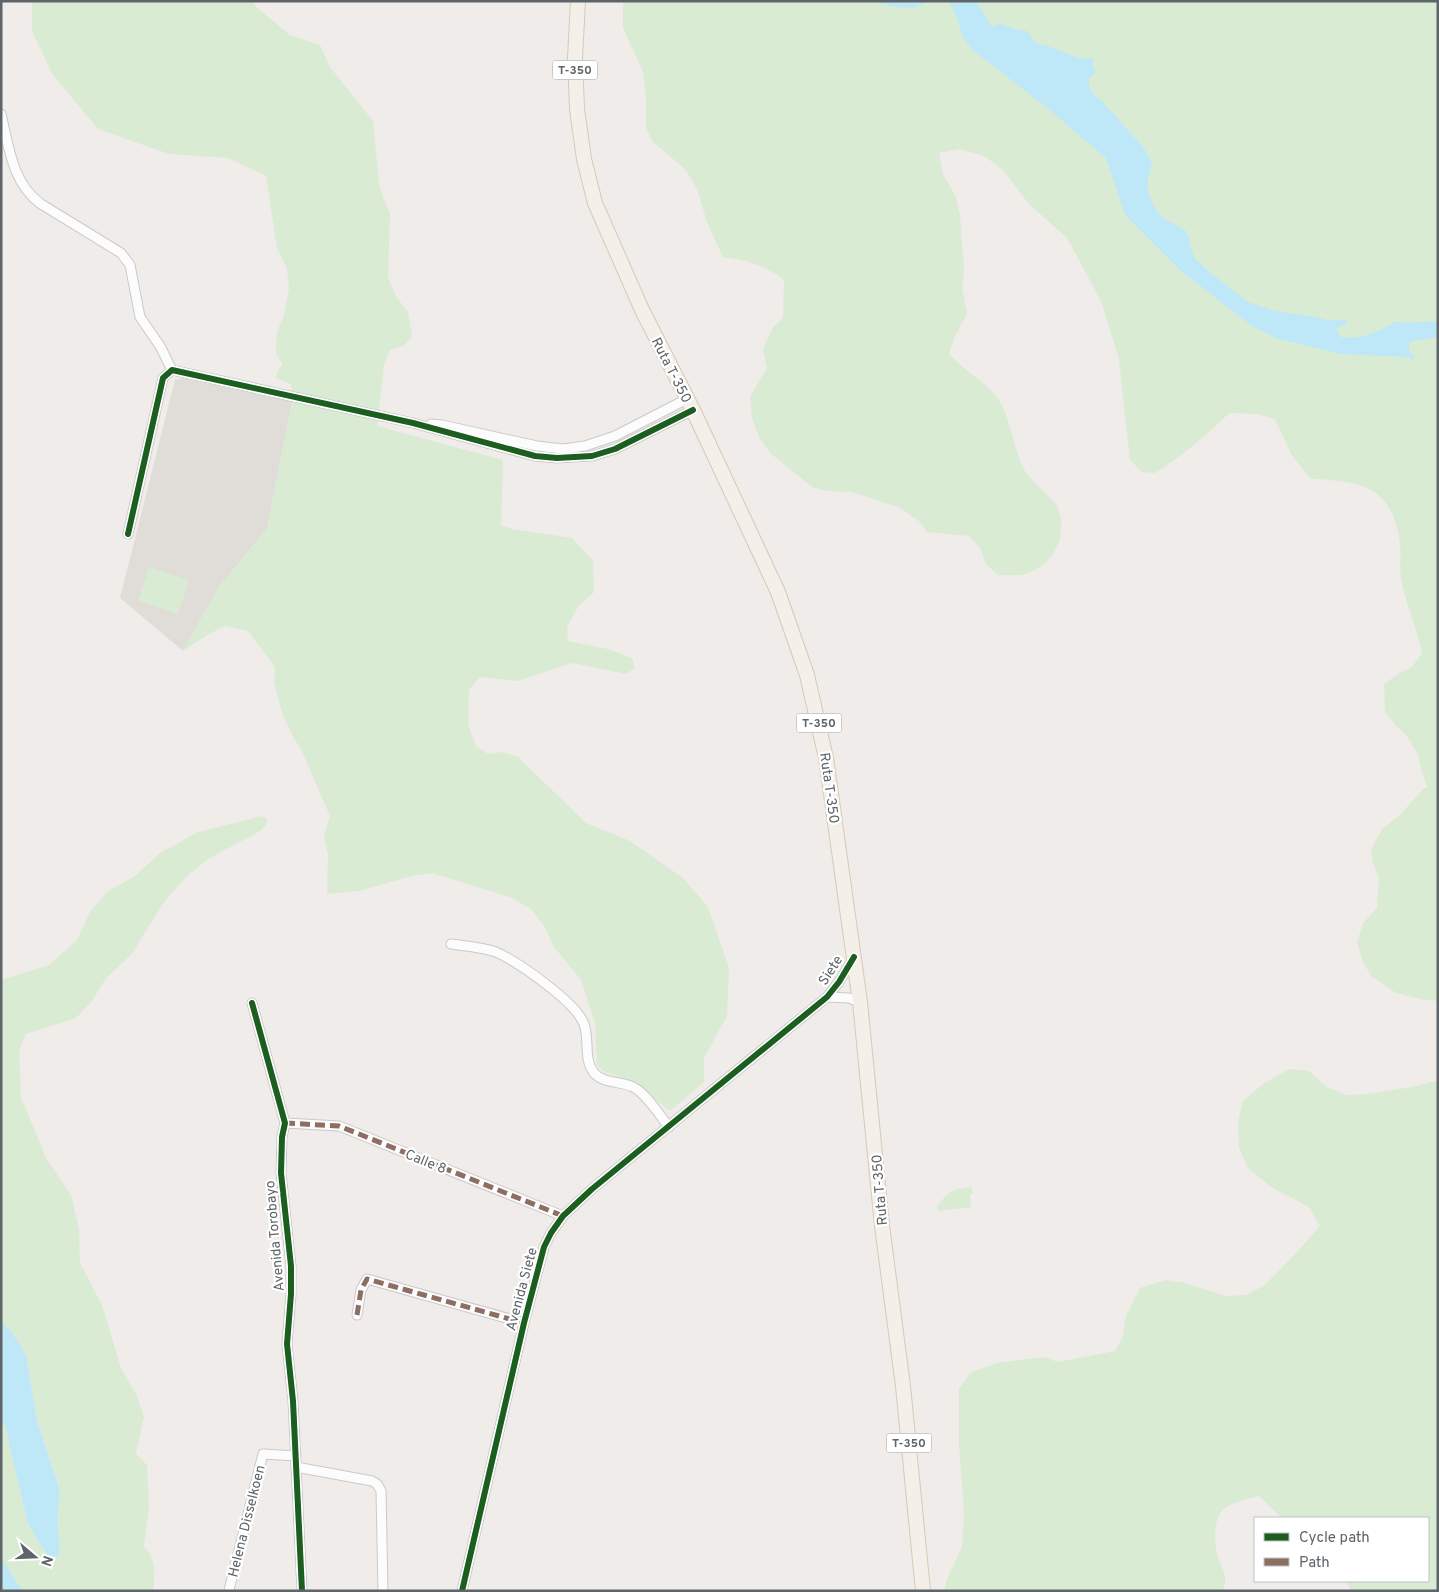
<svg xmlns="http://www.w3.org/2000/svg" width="1439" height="1592" viewBox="0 0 1439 1592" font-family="Overpass,sans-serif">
<rect width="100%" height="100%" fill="#efece9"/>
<path fill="#e0ddd8" d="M183,378L292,402L267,529L219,587L183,651L120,598L175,380Z"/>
<path fill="#daebd4" d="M32,1H254L255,6L290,35L320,45L330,67L373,121L379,183L382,195L390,213L388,278L397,298L408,312L412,337L403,346L390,350L384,365L377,426L503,460L501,525L512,529L572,538L593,560L594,592L578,607L567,627L568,641L608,649L632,658L635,668L626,674L572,663L518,681L480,677L469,690L468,725L476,746L488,754L502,752L518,757L586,823L630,841L683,878L708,907L729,968L727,1016L704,1058V1082L670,1111L634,1083L603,1071L597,1065L595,1023L581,980L554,947L544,926L531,909L510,897L432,873L412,876L359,891L327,894L328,855L324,835L330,816L301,749L293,737L282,713L274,681L275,667L248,631L225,626L207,635L183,651L219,587L267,529L292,402L291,384L275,378L282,364L276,353L277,332L284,315L289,289L287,269L277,248L266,176L228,158L169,154L98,129L53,75L32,31Z
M623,1H1438V1001L1425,1000L1396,993L1371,976L1363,962L1357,942L1363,923L1377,908L1379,878L1373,863L1371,850L1382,829L1399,816L1424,788H1428L1422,773L1418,755L1408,737L1396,726L1385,712L1384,684L1401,672L1412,667L1422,653C1417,628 1406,605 1401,579C1399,565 1402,551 1399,537C1389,481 1355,483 1310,478L1291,454L1275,419L1257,414L1229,413C1206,436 1182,456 1155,473L1142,472L1130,460L1119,359L1101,301L1067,238L1029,204L1002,169L984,156L959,149L939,153L943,174L956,197L960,216L964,270L962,286L967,314L955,336L949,354C954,358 958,363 963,367C974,377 987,384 997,397C1012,419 1012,448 1025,471C1032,483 1055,499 1058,508C1068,536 1054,566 1025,574C1017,576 1007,575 998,575L986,564L980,548L969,536L927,532L919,521L898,507L852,492L827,491L812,487L770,453L759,437L752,418L750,397L760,379L767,369L763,349L773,327L783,318L784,280C765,265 746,260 723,257L707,222L697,189L685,169L652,141L646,128V96L643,72L623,28Z
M149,567L189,580L178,614L138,601Z
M262,816L267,819L266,825L260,831L208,859L187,876L164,902L131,955L106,978L92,1001L76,1018L26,1034L19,1050L21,1097L46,1158L71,1195L79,1229L80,1263L102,1305L121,1368L137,1396L144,1417L136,1454L147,1465L149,1508L144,1546C156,1561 155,1571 153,1591H18L1,1568V1420L5,1426L28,1524L59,1557L60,1549L57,1519L60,1489L37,1421L26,1355L13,1334L1,1320V980L49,965L77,940L90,912L108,891L135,876L160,853L198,832Z
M1290,1069L1309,1071L1325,1086L1346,1095L1368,1094L1412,1087L1431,1082H1438V1591H1351L1346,1581H1428V1518H1282L1259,1496C1248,1499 1236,1501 1226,1507C1212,1516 1214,1544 1218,1557C1223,1571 1228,1576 1223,1591H944L947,1579L962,1547L964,1512L959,1444V1389L970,1373L997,1363L1044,1357L1058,1362L1115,1351L1123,1336L1126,1316L1140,1288L1166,1280L1185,1283L1226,1296L1246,1295L1265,1285L1297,1252L1320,1226L1309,1207L1271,1187L1248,1168L1239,1148L1238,1124L1242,1102L1264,1083Z
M971,1187L973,1193L970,1194L971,1207L938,1211L937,1207C948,1191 953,1189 971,1187Z"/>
<path fill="#bee8f8" d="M872,1H929L914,8L896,7Z
M946,1H976L992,27L999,24L1015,29L1028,31L1033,40L1038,44L1048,46L1078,58L1094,59L1092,64L1096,73C1086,76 1088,85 1092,93L1101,100L1144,148L1152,163L1147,186L1152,203L1157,211L1166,220L1185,230L1189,236L1190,244L1194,257L1207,270L1248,302L1275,311L1316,317L1327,320H1346V325L1339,327L1336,331L1341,337C1361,340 1379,332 1395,321C1408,325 1423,320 1438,322V337L1409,342V352L1415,356L1414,360L1406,357L1341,354L1278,339L1253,327L1181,271L1125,215L1106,158L1046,107L974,51L963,38L957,18L950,3Z
M1,1320L13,1334L26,1355L37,1421L60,1490L57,1519L60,1549L59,1557L48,1556L28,1524L5,1426L1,1420Z
M1,1557L20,1587L23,1591H1Z"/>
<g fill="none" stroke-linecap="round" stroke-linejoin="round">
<g stroke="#cacaca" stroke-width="11">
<path id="street" d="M1,114C9,147 12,183 41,204L121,253L130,265L140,317L160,346L172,370
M431,424L442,425L537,446L563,449L585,446L615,436L687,399
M128,534L163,378L172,370L413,423L535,456L557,458L592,456L615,449L693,410
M451,944C466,946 482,947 496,952C518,962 576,1002 584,1024C590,1040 583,1059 594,1073C604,1084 621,1081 633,1087C646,1093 660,1116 669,1127
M827,997L849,998L860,1002
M252,1003L285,1123L282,1137L281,1173L291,1266V1294L287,1344L293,1401L302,1591
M285,1123L339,1126L563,1216
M357,1315L361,1290L367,1279L524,1323
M296,1467L372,1481L377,1484L381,1491L383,1591
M229,1590L263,1454L296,1456
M462,1591L524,1323L544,1247L551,1233L563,1216L592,1189L827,997L839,982L854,957"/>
</g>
<g stroke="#d8c9b5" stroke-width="16">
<path id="primary" d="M578,1L575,58L577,109L584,159L595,203L642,310L693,410L778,592L807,675L826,758L860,1002L882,1226L903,1386L923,1591"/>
</g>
<use href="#street" stroke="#fdfcfc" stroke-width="9"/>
<use href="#primary" stroke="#f4f0e9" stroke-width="14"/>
<path stroke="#8d6e63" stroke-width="5" stroke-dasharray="10 5" stroke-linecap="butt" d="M285,1123L339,1126L563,1216
M357,1315L361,1290L367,1279L524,1323"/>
<g stroke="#fff" stroke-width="9">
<path id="cycleway" d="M128,534L163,378L172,370L413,423L535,456L557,458L592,456L615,449L693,410
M252,1003L285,1123L282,1137L281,1173L291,1266V1294L287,1344L293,1401L302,1591
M462,1591L524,1323L544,1247L551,1233L563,1216L592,1189L827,997L839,982L854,957"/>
</g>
<use href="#cycleway" stroke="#1b5e20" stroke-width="6"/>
</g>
<g text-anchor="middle" stroke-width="4.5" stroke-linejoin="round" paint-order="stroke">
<g fill="#fff" stroke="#8e9295" stroke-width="1">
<rect x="552.5" y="60.5" width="45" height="19" rx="4"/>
<rect x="796.5" y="713.5" width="45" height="19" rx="4"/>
<rect x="886.5" y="1433.5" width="45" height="19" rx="4"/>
</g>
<g font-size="12" font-weight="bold" fill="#5e6468">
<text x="575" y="74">T-350</text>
<text x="819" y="727">T-350</text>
<text x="909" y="1447">T-350</text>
</g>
<g font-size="14" fill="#5e6468" stroke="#fff">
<text transform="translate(672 370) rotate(63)" y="5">Ruta T-350</text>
<text transform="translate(830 788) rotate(82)" y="5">Ruta T-350</text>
<text transform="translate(830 970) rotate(-57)" y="5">Siete</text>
<text transform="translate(426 1161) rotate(22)" y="5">Calle 8</text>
<text transform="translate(879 1190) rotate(-95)" y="5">Ruta T-350</text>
<text transform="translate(274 1236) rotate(-95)" y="5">Avenida Torobayo</text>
<text transform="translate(521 1289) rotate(-75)" y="5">Avenida Siete</text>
<text transform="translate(246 1521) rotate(-76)" y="5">Helena Disselkoen</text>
</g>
</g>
<rect width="1439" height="1592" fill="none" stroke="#5e6468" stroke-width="5"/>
<rect x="1254" y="1517" width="175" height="65" fill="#ffffff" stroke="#bfc1c3"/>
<rect x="1264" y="1533" width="25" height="8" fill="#1b5e20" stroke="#bfc1c3"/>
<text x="1299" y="1542" font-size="15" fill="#5e6468">Cycle path</text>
<rect x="1264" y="1558" width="25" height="8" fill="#8d6e63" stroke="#bfc1c3"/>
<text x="1299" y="1567" font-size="15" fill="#5e6468">Path</text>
<g transform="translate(35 1557) rotate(109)" stroke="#ffffff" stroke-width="4" paint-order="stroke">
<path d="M0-4L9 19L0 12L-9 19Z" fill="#5e6468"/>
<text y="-8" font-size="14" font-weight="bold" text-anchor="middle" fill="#5e6468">N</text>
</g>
</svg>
